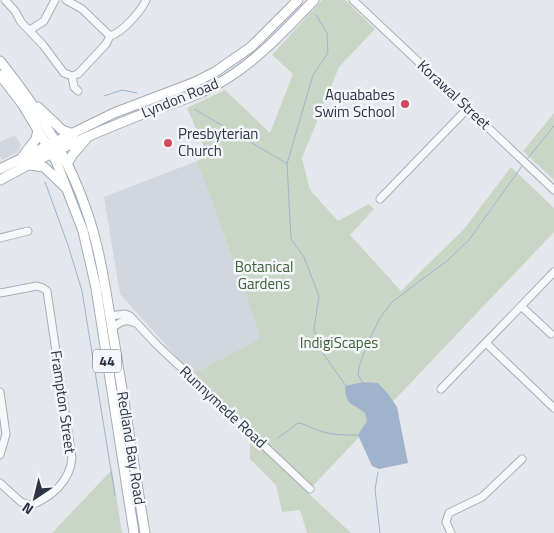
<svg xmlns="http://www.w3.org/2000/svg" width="554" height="533" viewBox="0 0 554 533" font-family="'Titillium Web',sans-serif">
<rect width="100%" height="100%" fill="#e4e7ec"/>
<path fill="#d2d6de" d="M15,135L21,145L18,152L2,160L0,156V142Z
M197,161L260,335L258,340L192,374L120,294L104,197Z"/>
<path fill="#c9d6c5" d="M322,0H345L375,29L339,67L302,158L310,190L338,221L369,204L374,209L350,235L401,291L464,229L511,167L554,208V232L307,492L351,533H307L300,510L282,512L276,485L250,459V441L256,434L192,374L258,340L260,335L197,161L208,156L187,108L225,90L270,133L293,74L272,55Z
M554,113V180L523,151Z
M112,470L122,533H52L107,475Z"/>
<path fill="#9fb4cc" d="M363,382L378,383L388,394L397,407L408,463L379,469L372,466L358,435L367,421L365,413C351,402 346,406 345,386Z"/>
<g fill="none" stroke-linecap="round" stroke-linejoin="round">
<path stroke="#9fb4cc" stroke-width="1" d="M316,15L327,33L328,53L313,75L287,164L291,239L304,257L319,296L314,329L322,352L346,386
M104,96L122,90L137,93
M194,109L286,163
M528,158L554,126
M45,182L68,245L82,291L115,495
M363,383L358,375L359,367L367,344L380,318L392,302L448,260L469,240L522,166
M278,438L298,423C305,424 310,427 317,430C330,435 344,435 357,435
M378,472L375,489L380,533"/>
<g stroke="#a9aeb7" stroke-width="9">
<path id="minor" d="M5,0L15,11L21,22L43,45L64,73L72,76L78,74L106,44L110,36L82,9L66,0
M353,0L554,190
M30,30L44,21L55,0
M110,36C122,33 141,11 146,0
M72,76L74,87L78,91
M380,199L468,108
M0,238L28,231
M0,293L37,286L43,288L47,291L72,458C70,481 52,497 31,505L21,502L0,483
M521,306L551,334
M110,316L125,314L130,316L156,344L310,489
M112,328C120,322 126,318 135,323
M486,343L554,408
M441,389L554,272
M0,392L6,434L0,455
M451,533L446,522L449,513L482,497L522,459"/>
</g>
<g stroke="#a3abb8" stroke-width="11">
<path id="major" d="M0,61C36,106 69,157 87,212C102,255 107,301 115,346C125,408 135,471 145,533
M0,75L23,105L56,161L83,231L96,288L134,533
M38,107L62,130L73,134
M23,156L36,139L38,130
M67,164L73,154L86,139
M30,165L44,167L66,188
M0,169L114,113L193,83L215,72L251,47L298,0
M0,180C43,156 89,135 135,117C166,105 198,97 226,79C260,58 286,29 314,0"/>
</g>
<use href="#minor" stroke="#f7f8fa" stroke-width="7"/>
<use href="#major" stroke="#fff" stroke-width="9"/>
</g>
<g fill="#d1495b" stroke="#f4f6f9" stroke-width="2">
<circle cx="405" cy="104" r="5"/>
<circle cx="168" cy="143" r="5"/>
</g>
<g text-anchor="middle" stroke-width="5" stroke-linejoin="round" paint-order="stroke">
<rect fill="#f4f6f9" stroke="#676e7b" stroke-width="1" x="93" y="349.5" width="28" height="23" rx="4"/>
<g font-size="14" font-weight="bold" fill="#2b3445">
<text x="107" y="366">44</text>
</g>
<g font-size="15" fill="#2b3445" stroke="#f4f6f9" text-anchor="end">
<text x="395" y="100">Aquababes<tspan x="395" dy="17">Swim School</tspan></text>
<text x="178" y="139" text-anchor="start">Presbyterian<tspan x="178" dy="17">Church</tspan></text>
</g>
<g font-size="15" fill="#2b3445" stroke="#f4f6f9">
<text transform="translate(454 95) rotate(43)" y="5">Korawal Street</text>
<text transform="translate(180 98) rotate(-22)" y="5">Lyndon Road</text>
<text transform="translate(63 402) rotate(82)" y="5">Frampton Street</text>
<text transform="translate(223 407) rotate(43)" y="5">Runnymede Road</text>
<text transform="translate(131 448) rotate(81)" y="5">Redland Bay Road</text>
</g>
<g font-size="15" fill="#3f6138" stroke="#f4f6f9">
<text x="264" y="272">Botanical<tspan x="264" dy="17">Gardens</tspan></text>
<text x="339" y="348">IndigiScapes</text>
</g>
</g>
<g transform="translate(35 498) rotate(215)" stroke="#f4f6f9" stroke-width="4" paint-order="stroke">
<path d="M0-4L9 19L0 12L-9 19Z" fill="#2b3445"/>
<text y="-8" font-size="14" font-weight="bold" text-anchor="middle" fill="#2b3445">N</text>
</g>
</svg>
